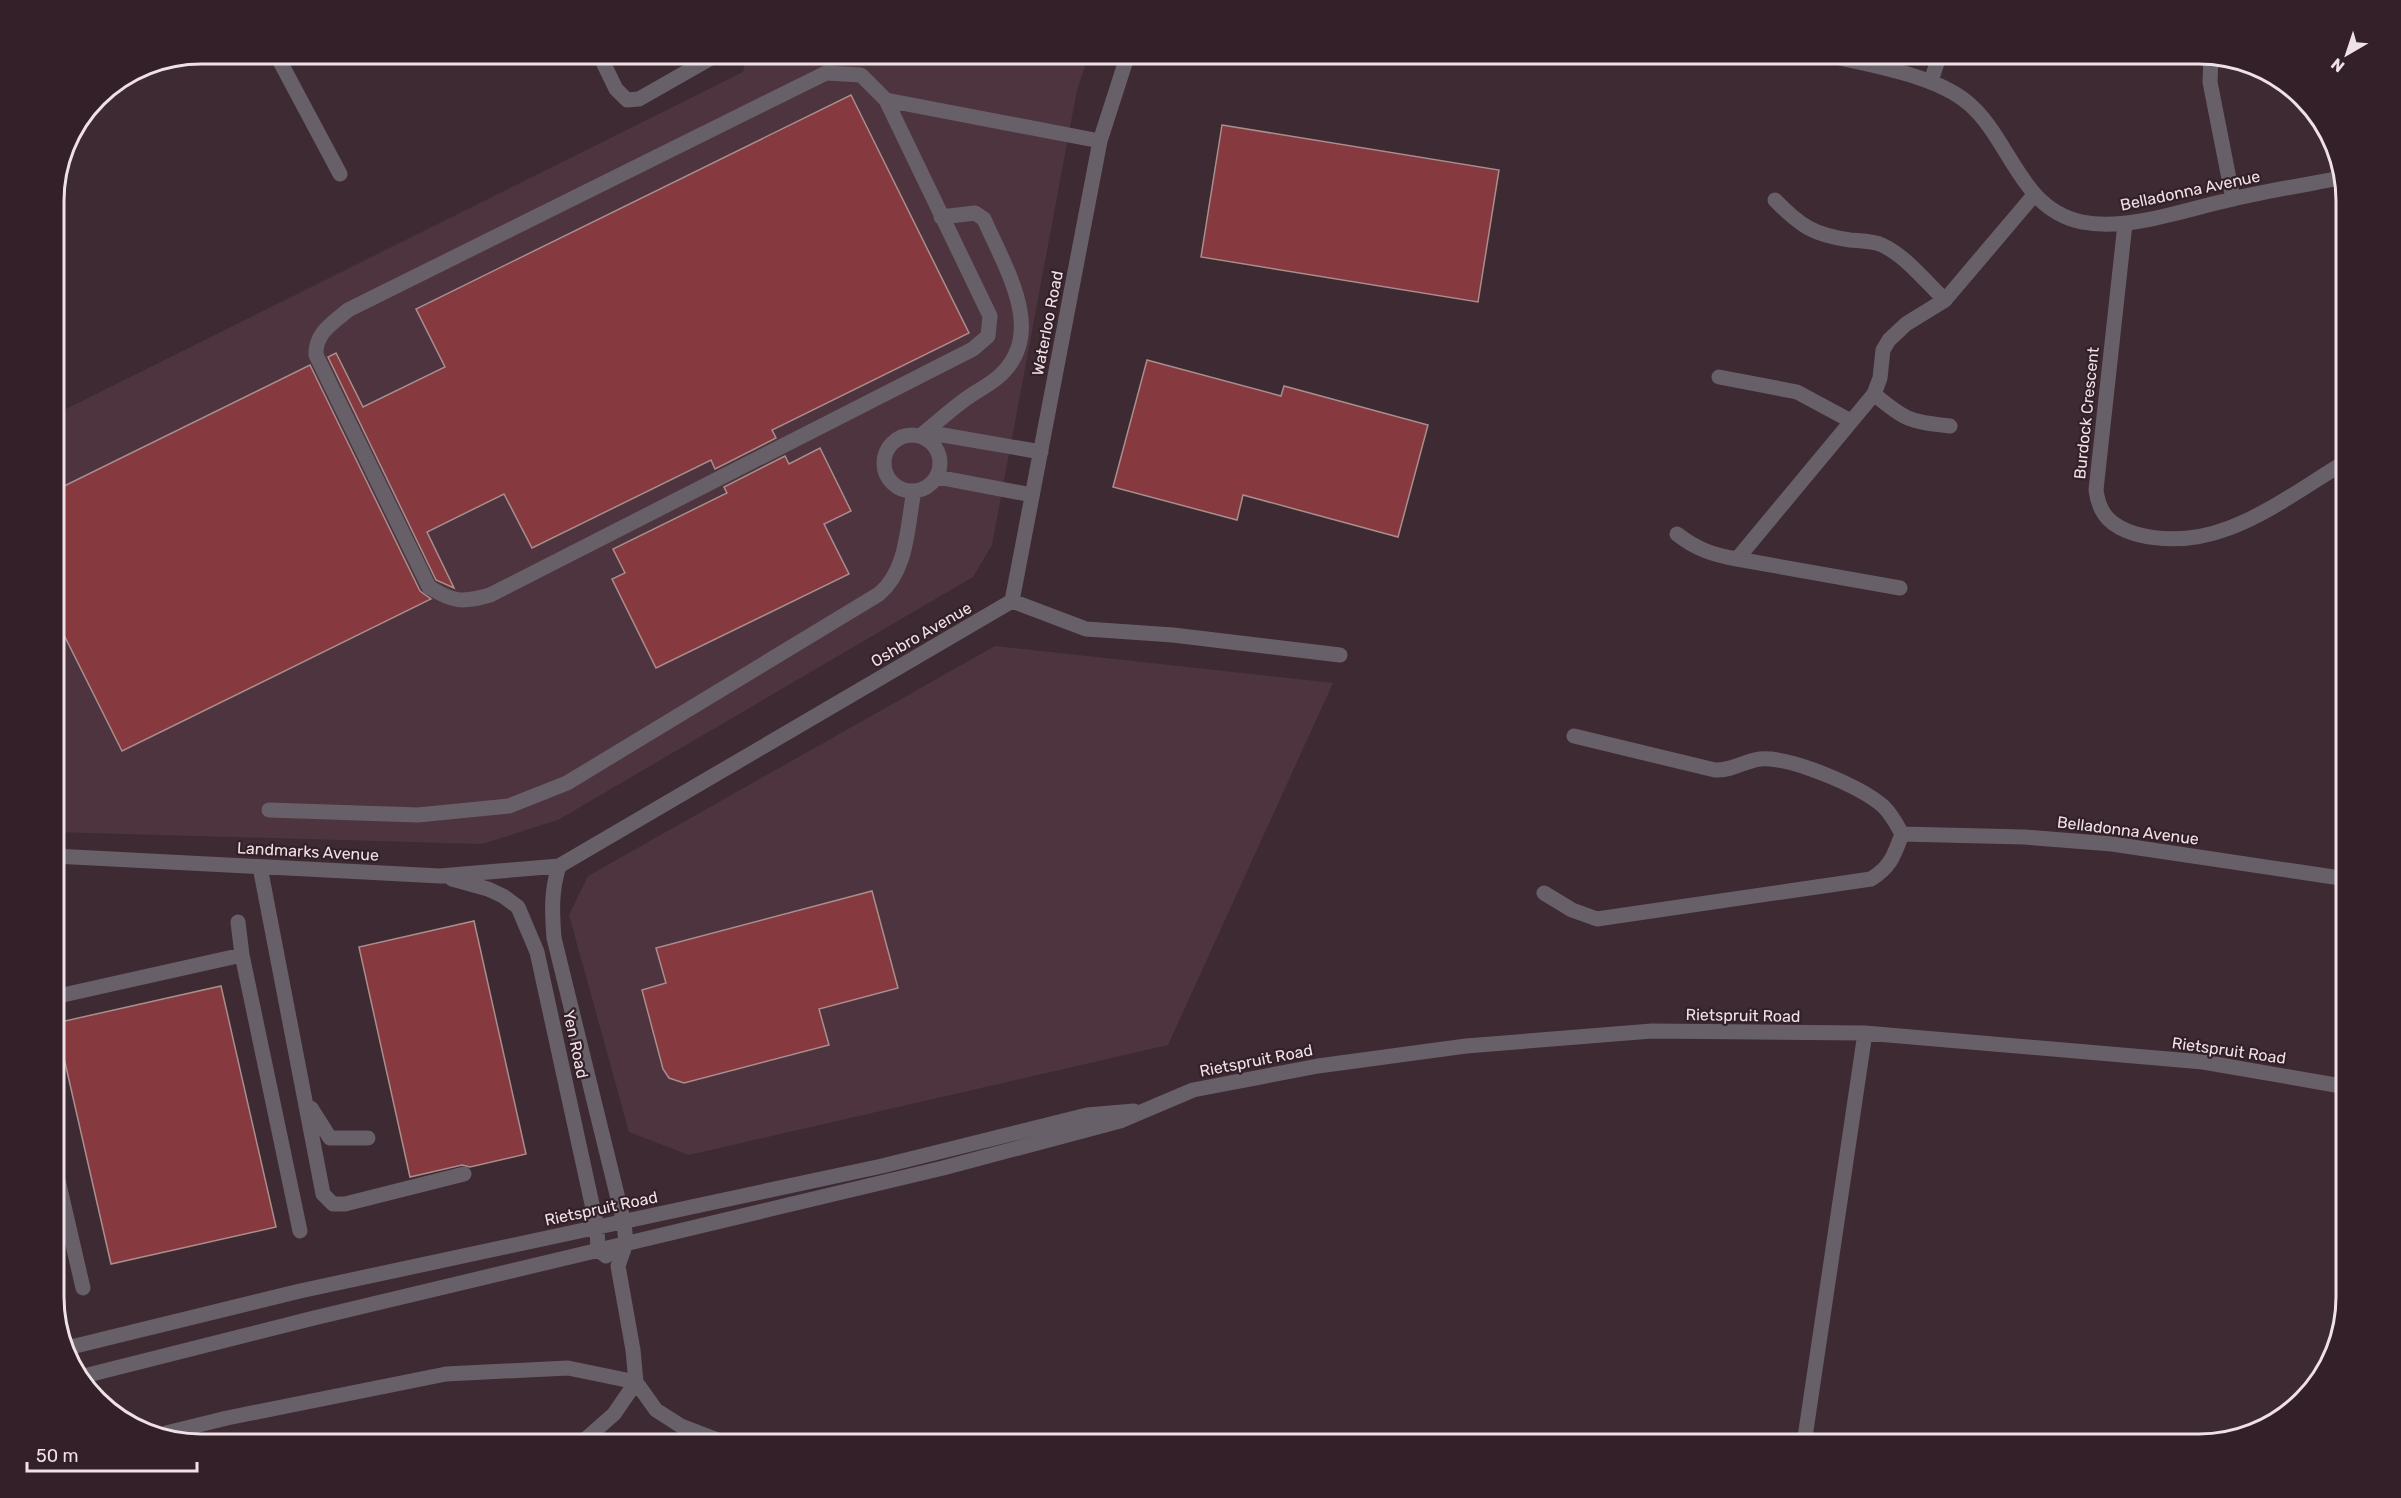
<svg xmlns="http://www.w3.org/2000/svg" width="2401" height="1498" viewBox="0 0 2401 1498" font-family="Rubik,sans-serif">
<rect width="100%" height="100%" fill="#3e2a32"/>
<path fill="#4e343f" d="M747,54H1089L1077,90L992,545L973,577L558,820L482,844L54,832V415L743,72Z
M995,646L1333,683L1168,1045L689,1155L629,1132L569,915L588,876Z"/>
<path fill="#86393e" stroke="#a98e8e" stroke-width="1.5" d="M851,95L969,333L772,430L776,438L715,469L711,460L532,548L504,494L427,532L454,588L436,580L328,357L336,353L363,407L445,367L416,309Z
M1222,125L1499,170L1478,302L1201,257Z
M1147,360L1281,396L1284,386L1428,425L1398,537L1243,495L1237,520L1113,487Z
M310,365L420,591L431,599L122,751L54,615V491Z
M820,448L851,511L824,524L849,574L656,668L612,579L625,573L613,549L727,493L724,487L785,456L789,464Z
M872,891L898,988L819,1009L829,1045L684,1083L669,1078L663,1069L642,990L666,983L656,948Z
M474,921L526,1154L470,1167L462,1165L410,1177L359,947Z
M221,986L276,1227L111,1264L56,1023Z"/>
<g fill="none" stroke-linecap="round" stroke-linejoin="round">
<path stroke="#686068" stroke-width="15" d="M276,54L340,174
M599,54L616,89L627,100L639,99L718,54
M1823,54C1867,65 1934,74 1968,103C2011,139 2019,209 2082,222C2128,231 2183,210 2229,200C2266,191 2304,185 2341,178
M2211,57L2210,82L2233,199
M1931,81L1940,54
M886,100L990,316L988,336L973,349L490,595C462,603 453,602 429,587L316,355C315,333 332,324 348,310L826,73L861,75L886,100L1100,141
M1775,200C1800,226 1814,235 1850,240C1860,241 1873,241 1882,245C1906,256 1926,282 1945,300
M2125,224L2096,490C2099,515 2112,527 2136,534C2217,556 2281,500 2347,461
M1719,377L1797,392L1851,421
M1874,394C1906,421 1909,421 1950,426
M884 463a28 28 0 1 1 56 0a28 28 0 1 1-56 0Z
M920,436C934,425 948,412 963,401C973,393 986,387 997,378C1049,335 1005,268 984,219L975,213L941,217
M926,439L943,435L1041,452
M937,477L1032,495
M1677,534C1696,549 1713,555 1737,559
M1900,588L1737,559L1874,394L1880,378L1883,350L1889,340L1906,324L1945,300L2034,195
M1012,601L1100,141L1128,54
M1012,601L1086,629L1173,635L1340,655
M269,810L418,815L509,806L567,783L879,594C908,570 907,526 914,491
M1902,834L2024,837L2112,844L2347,879
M54,856L440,876L559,866L1012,601
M559,866C551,891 552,912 554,938L624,1223L626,1243L618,1266L633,1350L636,1382L656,1410L681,1426L728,1444
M260,867L323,1194L333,1204H345L464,1174
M452,879L488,889L503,896L518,907L537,952L597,1227L598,1250L606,1256
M1544,893L1572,910L1597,919L1871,879C1891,867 1894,855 1902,834C1897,825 1892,815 1884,807C1862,787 1790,756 1760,759C1744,761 1731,771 1715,770L1574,736
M242,955L300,1231
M54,997L242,955L238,922
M311,1108L330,1138H368
M54,1163L83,1288
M67,1348L300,1291L882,1166L1087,1115L1134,1111
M80,1377L314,1318L943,1168L1120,1121L1193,1090L1318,1066L1466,1046L1652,1031L1865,1033L2203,1062L2347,1087
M166,1433L227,1418L446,1374L568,1368L636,1382L614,1414L580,1444
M1804,1444L1865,1033"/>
</g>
<g text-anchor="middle" stroke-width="4.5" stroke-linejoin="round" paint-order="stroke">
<g font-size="16" fill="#efe2e7" stroke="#332028">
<text transform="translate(2190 190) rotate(-12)" y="6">Belladonna Avenue</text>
<text transform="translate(1047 323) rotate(-79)" y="6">Waterloo Road</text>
<text transform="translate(2086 413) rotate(-84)" y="6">Burdock Crescent</text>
<text transform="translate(921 634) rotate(-30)" y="6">Oshbro Avenue</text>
<text transform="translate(2128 830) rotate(7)" y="6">Belladonna Avenue</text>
<text transform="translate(308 851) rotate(3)" y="6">Landmarks Avenue</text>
<text transform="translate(1743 1015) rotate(1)" y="6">Rietspruit Road</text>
<text transform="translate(576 1044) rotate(78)" y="6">Yen Road</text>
<text transform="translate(2229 1050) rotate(8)" y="6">Rietspruit Road</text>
<text transform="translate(1256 1060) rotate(-11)" y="6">Rietspruit Road</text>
<text transform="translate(601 1208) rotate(-12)" y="6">Rietspruit Road</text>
</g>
</g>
<path d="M0 0H2401V1498H0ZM201 64H2199A137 137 0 0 1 2336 201V1297A137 137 0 0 1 2199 1434H201A137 137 0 0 1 64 1297V201A137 137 0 0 1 201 64Z" fill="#332028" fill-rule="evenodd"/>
<path fill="none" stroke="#efe2e7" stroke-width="3" d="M201 64H2199A137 137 0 0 1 2336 201V1297A137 137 0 0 1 2199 1434H201A137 137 0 0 1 64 1297V201A137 137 0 0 1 201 64Z"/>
<g transform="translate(2347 54) rotate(219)" stroke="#332028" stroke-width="4.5" paint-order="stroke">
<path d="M0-4.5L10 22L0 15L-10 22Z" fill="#efe2e7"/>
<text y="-9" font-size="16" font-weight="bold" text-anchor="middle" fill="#efe2e7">N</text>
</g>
<path d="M27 1462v9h170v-9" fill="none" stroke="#efe2e7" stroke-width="3"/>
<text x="36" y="1462" font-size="18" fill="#efe2e7" stroke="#332028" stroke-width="4.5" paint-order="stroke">50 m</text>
</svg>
